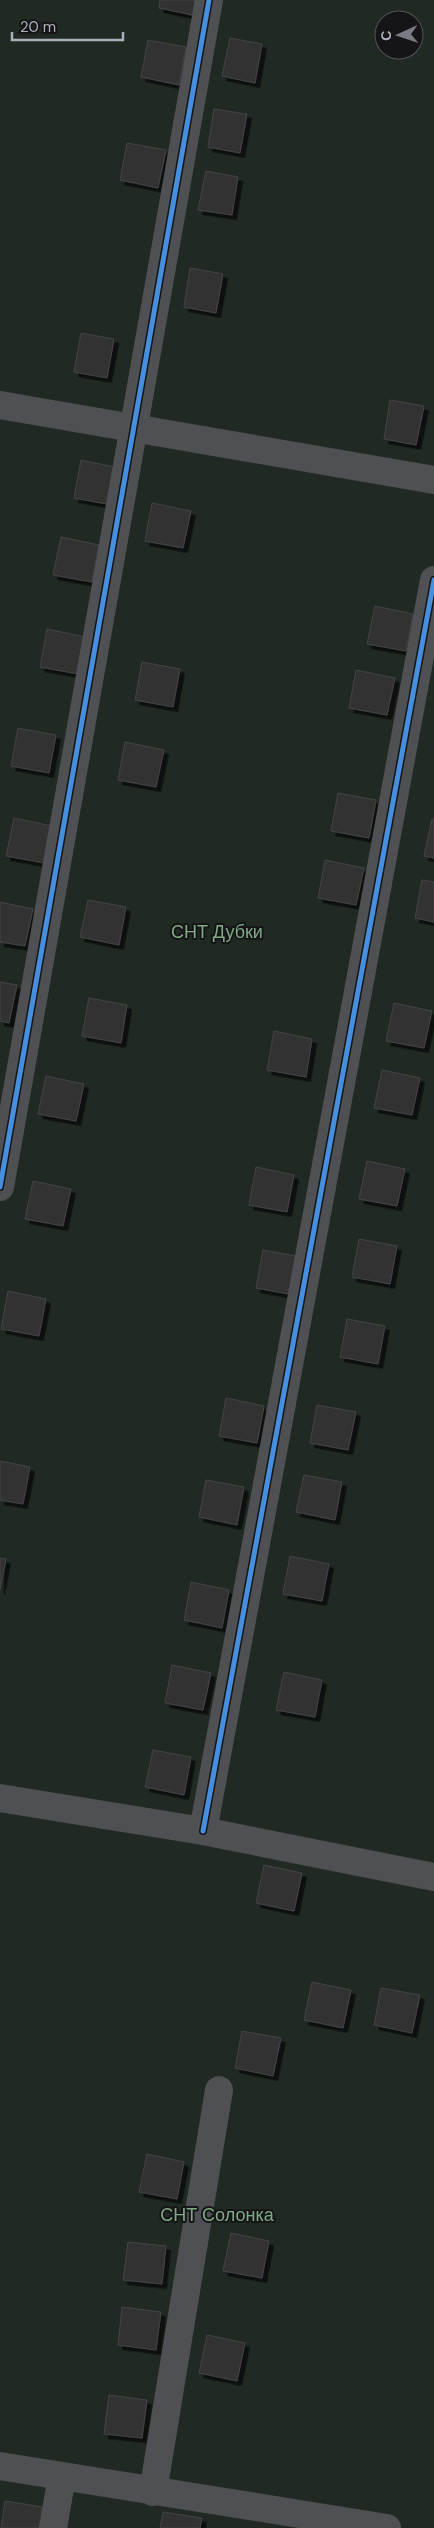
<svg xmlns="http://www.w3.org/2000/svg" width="434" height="2528" viewBox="0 0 434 2528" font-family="'DM Sans',sans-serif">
<defs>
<filter id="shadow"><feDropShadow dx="4.5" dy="4.5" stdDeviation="0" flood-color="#0009"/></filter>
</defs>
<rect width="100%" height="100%" fill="#1b1b1b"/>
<path fill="#202922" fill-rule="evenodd" d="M0,0H434V2528H0ZM384,20H414V50H384Z"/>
<path fill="#333" stroke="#434447" filter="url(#shadow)" d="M160,0H200L197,16L159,8Z
M230,38L262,44L255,83L222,76Z
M148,40L186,47L179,85L141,77Z
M214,109L247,114L240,153L208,147Z
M127,143L166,150L158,188L120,180Z
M206,171L238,177L232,215L198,210Z
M190,268L223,274L216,313L184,307Z
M81,333L114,339L107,378L74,372Z
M390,400L424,406L416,445L384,439Z
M81,460L119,468L112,505L74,498Z
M152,503L191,511L183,548L145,541Z
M61,537L99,545L92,582L53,575Z
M375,606L413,614L406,651L367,644Z
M47,629L85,637L78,674L40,667Z
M142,662L180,669L173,707L135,700Z
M356,670L395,678L387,715L349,708Z
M18,728L56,735L49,773L11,766Z
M125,742L164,750L156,787L118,780Z
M338,793L376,800L369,838L331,831Z
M14,818L52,826L44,863L6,856Z
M432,819H434V858L424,856Z
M325,860L364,868L356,905L318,898Z
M422,880L434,882V922L415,918Z
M88,900L126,907L119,945L80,937Z
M0,902L33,909L25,946L0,942Z
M0,982L17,985L9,1023L0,1021Z
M89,998L127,1005L121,1043L82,1036Z
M394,1003L432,1011L424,1048L386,1041Z
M274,1031L312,1039L306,1077L267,1070Z
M382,1070L420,1078L412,1115L374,1108Z
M46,1076L84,1084L76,1121L38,1114Z
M367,1161L405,1169L397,1206L359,1199Z
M256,1167L294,1175L287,1212L249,1205Z
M33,1181L71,1189L63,1226L25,1219Z
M359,1239L397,1246L390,1284L352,1277Z
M263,1250L301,1257L294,1295L256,1288Z
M8,1291L46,1299L39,1336L1,1329Z
M347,1319L385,1326L378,1364L340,1357Z
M226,1398L264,1406L257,1443L219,1436Z
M317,1405L356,1412L348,1450L310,1443Z
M0,1461L30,1467L23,1504L0,1500Z
M304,1475L342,1482L335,1520L296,1512Z
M206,1480L244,1487L237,1525L199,1517Z
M290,1556L329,1564L322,1601L283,1594Z
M0,1558L6,1559L0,1590Z
M191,1582L229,1590L222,1628L184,1620Z
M172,1665L211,1673L203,1710L165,1703Z
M284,1672L322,1680L315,1717L276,1710Z
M153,1750L191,1757L184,1795L145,1787Z
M264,1865L302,1873L294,1911L256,1903Z
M312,1982L351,1990L343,2028L304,2020Z
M381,1988L420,1995L412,2033L374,2025Z
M242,2031L281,2038L273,2076L235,2068Z
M147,2154L184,2162L177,2199L139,2192Z
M231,2233L269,2241L262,2278L223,2271Z
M128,2242L166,2246L162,2284L123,2280Z
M122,2307L161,2312L156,2350L118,2345Z
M207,2335L245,2343L237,2381L199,2373Z
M109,2395L147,2400L142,2438L104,2434Z
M5,2501L43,2507L40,2528H1Z
M163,2512L202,2518L200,2528H160Z"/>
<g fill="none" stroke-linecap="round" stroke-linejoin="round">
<path stroke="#4f5054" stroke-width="28" d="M0,405L434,480
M0,1187L209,0
M0,1798L203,1831L434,1877
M203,1831L434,580
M0,2466L387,2528
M153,2492L219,2090
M53,2528L62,2476"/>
<g stroke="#151517" stroke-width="8">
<path id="cycleway" d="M0,1187L209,0
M203,1831L434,580"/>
</g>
<use href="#cycleway" stroke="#468fdf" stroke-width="5"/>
</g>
<g text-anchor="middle" stroke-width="4" stroke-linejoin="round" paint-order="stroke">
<g font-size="18" fill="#81a984" stroke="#151517">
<text x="217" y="938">СНТ Дубки</text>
<text x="217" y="2221">СНТ Солонка</text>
</g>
</g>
<g transform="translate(399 35) rotate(267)"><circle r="24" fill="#151517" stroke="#515359"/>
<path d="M0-4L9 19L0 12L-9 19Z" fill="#797c84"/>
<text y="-8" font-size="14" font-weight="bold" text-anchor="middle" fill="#abb0bd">С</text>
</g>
<path d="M12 32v8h111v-8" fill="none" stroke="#abb0bd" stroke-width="2.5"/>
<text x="20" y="32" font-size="15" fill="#abb0bd" stroke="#151517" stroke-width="4" paint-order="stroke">20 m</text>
</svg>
